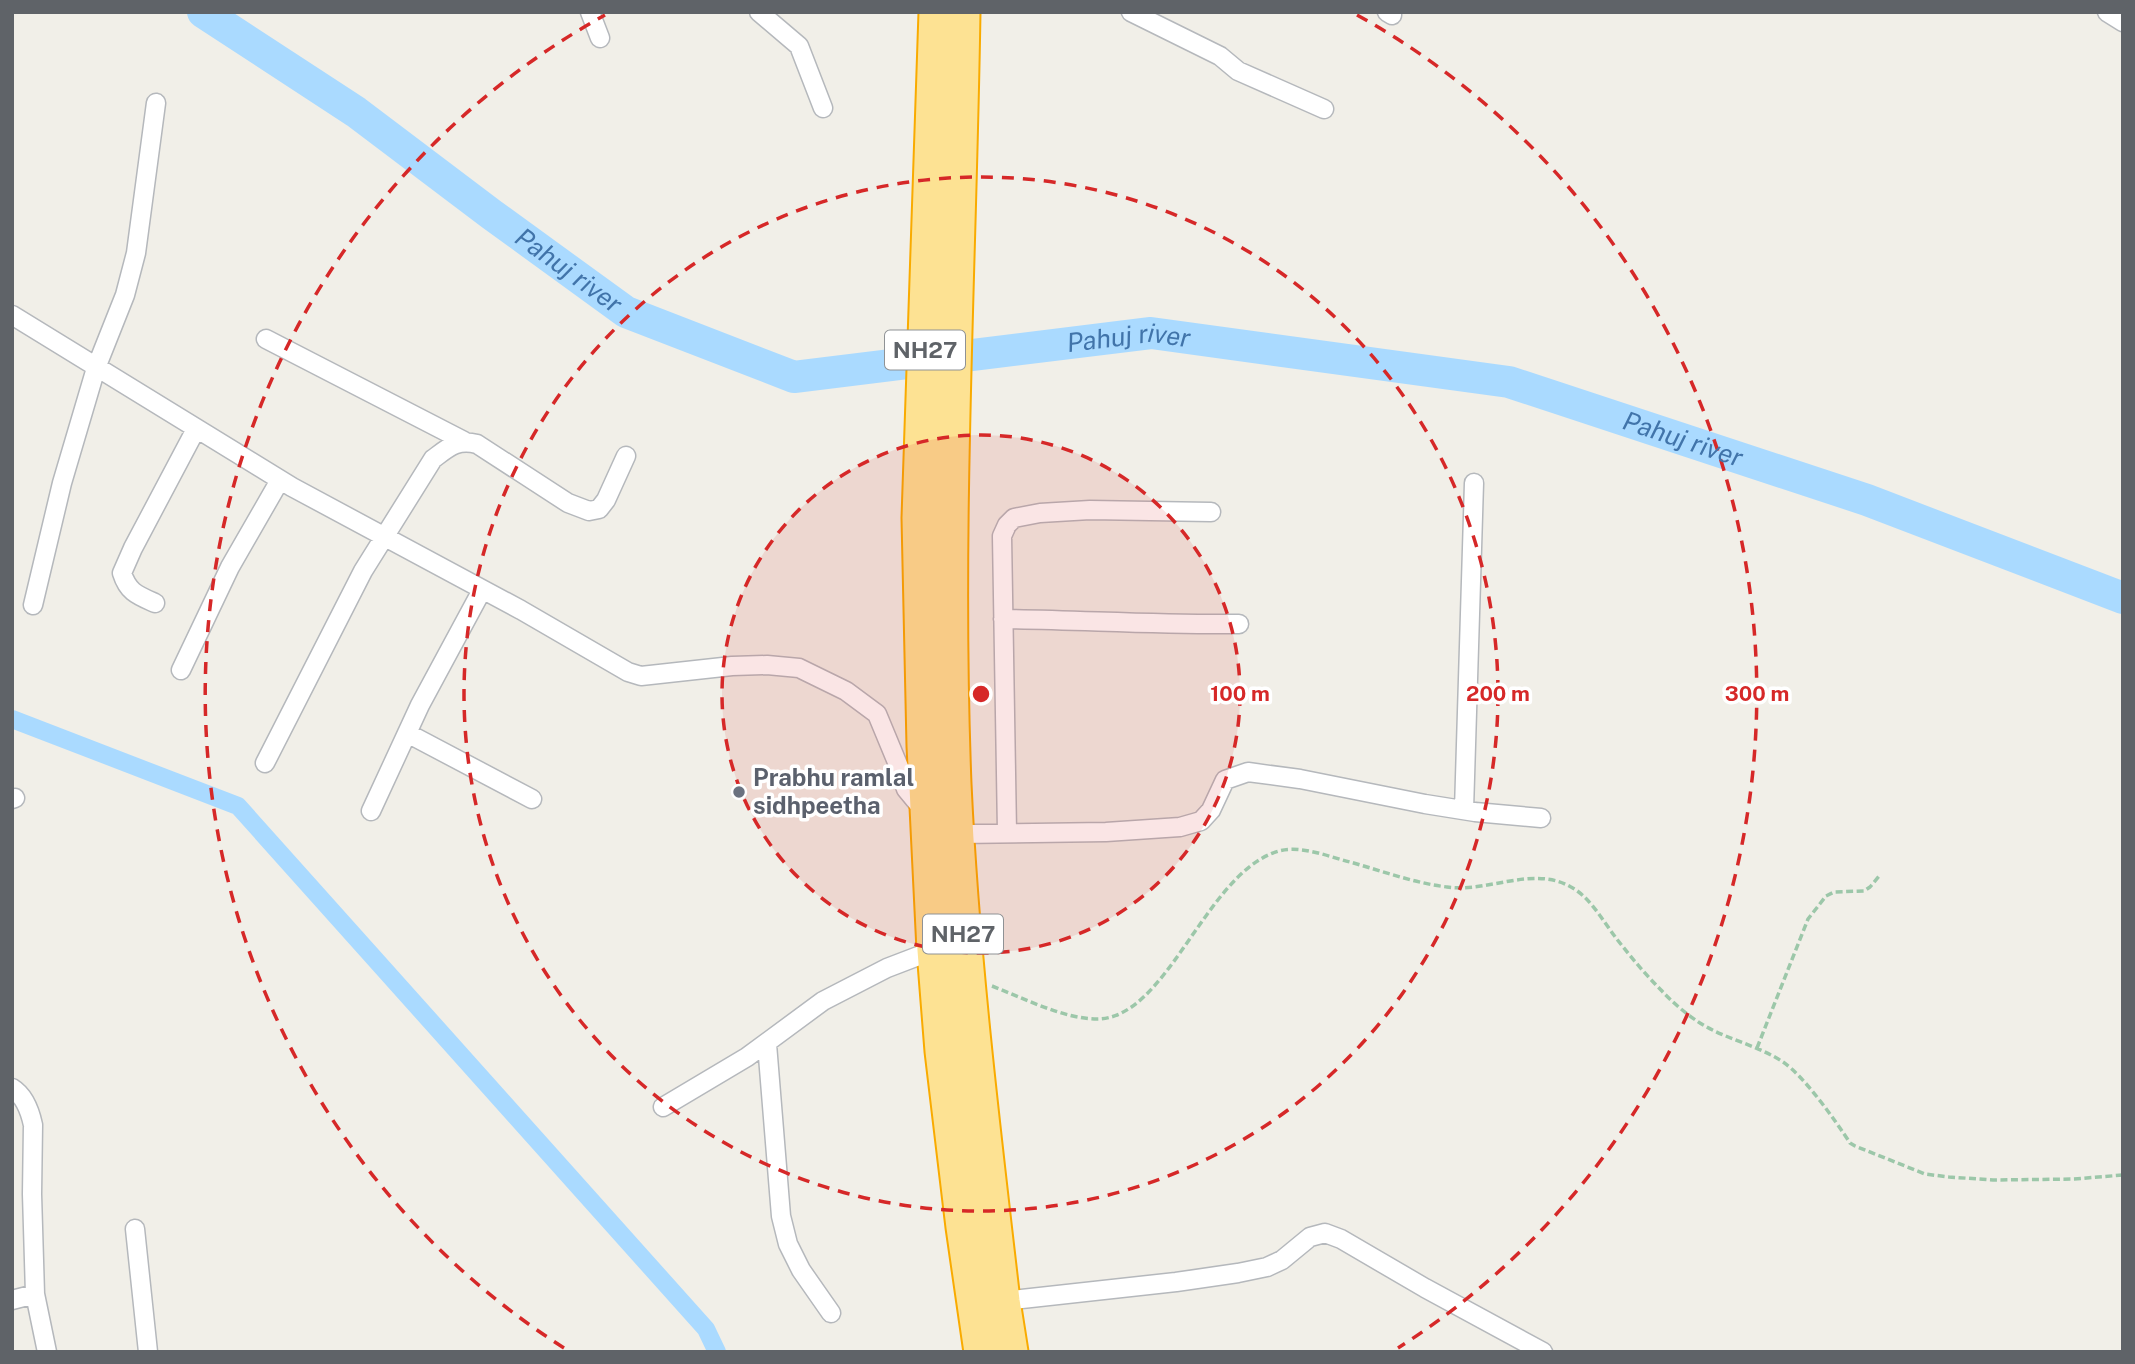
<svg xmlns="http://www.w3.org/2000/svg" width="2135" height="1364" viewBox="0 0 2135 1364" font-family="'Public Sans',sans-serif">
<rect width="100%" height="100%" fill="#f1efe8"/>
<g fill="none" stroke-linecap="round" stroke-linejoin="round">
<path stroke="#aadaff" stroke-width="18" d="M12,719L238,806L706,1329L717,1352"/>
<path stroke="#aadaff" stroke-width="32" id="s1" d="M203,12L356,112L491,214L626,312L794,377L1151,333L1509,382L1867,500L2123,598"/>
<g stroke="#b5b8bc" stroke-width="21">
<path id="street" d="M590,12L600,38
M759,12L799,46L823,108
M1131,12L1220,56L1238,71L1324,109
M1387,12L1392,15
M2107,12L2123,22
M12,315L292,487L521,610L628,672L641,676L732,666L767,665L799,668L846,691L877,714L899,767L906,789L925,812
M266,339L464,441
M155,603C137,595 128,592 122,573L133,548L196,429
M33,605L62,483L96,368L125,295L136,253L156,103
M1003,619C1082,620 1161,625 1239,624
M181,670L230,567L280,480
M407,733L532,799
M265,763L363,571L433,459C449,447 457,439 477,444L568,503L589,511L599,509L606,500L626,456
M12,799L15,798
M1464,810L1474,483
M371,811L420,705L482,590
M1007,832L1002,536L1007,525L1014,518L1040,513L1090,510L1211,512
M958,834L1106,832L1180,827L1201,821L1211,810L1225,780L1248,772L1300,779L1425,804L1475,812L1541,818
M767,1044L781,1216L788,1244L801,1270L831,1313
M12,1088C25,1096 30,1111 33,1125L32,1194L35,1294L47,1352
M663,1107L747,1057L823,1001L887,968L934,950
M135,1229L148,1352
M12,1300L35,1294
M1003,1301L1176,1282L1238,1273L1267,1267L1282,1260L1310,1237L1325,1233L1341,1239L1425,1288L1543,1352"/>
</g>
<g stroke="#f9ab00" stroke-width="37">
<path id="highway" d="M936,12L919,518L924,746L934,950L942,1051L963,1227L981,1352
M963,12C959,269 944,527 954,784C962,957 983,1129 1003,1301L1011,1352"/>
</g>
<path stroke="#9cc7a9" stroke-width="3.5" stroke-dasharray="7 3.5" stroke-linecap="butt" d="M992,986C1023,998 1064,1019 1097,1019C1166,1019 1204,879 1273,853C1297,843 1326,856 1350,862C1382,871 1414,883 1447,887C1488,893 1533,865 1571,887C1590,897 1603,921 1616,938C1630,956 1645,974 1661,990C1671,1001 1685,1013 1697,1021C1723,1039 1756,1044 1783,1062C1804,1076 1835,1120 1850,1143L1855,1146L1925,1174L1949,1177L1993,1180L2074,1179L2123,1175
M1757,1048L1808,919L1826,896L1834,892L1864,891L1870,887L1880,875"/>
<use href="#street" stroke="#fff" stroke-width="18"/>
<use href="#highway" stroke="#fde293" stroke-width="33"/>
</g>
<circle cx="981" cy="694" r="259" fill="#d62828" fill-opacity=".12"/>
<g fill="none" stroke="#d62828" stroke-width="3.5" stroke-dasharray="12 9">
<circle cx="981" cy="694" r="259"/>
<circle cx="981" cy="694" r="517"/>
<path d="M564 1348A776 776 0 0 1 605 15M1357 15A776 776 0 0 1 1398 1348"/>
</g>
<circle fill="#6b7280" stroke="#fff" stroke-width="2.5" cx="739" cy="792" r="7"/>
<g text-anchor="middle" stroke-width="7" stroke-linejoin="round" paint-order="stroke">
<g fill="#fff" stroke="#8f9295" stroke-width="2">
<rect x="885" y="330.5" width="80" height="39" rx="5"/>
<rect x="923" y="914.5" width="80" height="39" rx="5"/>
</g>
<g font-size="23" font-weight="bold" fill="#5f6368">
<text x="925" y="358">NH27</text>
<text x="963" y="942">NH27</text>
</g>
<g font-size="24" font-weight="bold" fill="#5b616d" stroke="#fff" text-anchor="start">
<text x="753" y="786">Prabhu ramlal<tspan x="753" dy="28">sidhpeetha</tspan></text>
</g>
<g font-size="26" font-style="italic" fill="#4174aa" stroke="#fff">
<text dy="9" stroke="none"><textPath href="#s1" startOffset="448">Pahuj river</textPath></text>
<text dy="9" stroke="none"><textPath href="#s1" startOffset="1036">Pahuj river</textPath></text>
<text dy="9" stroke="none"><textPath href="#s1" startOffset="1603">Pahuj river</textPath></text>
</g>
</g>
<circle cx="981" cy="694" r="10" fill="#d62828" stroke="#fff" stroke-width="3.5"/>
<g font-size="21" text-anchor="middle" font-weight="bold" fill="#d62828" stroke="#fff" stroke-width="7" stroke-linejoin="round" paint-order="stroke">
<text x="1240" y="701">100 m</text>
<text x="1498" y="701">200 m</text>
<text x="1757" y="701">300 m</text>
</g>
<rect width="2135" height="1364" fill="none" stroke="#5f6368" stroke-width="28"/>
</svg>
